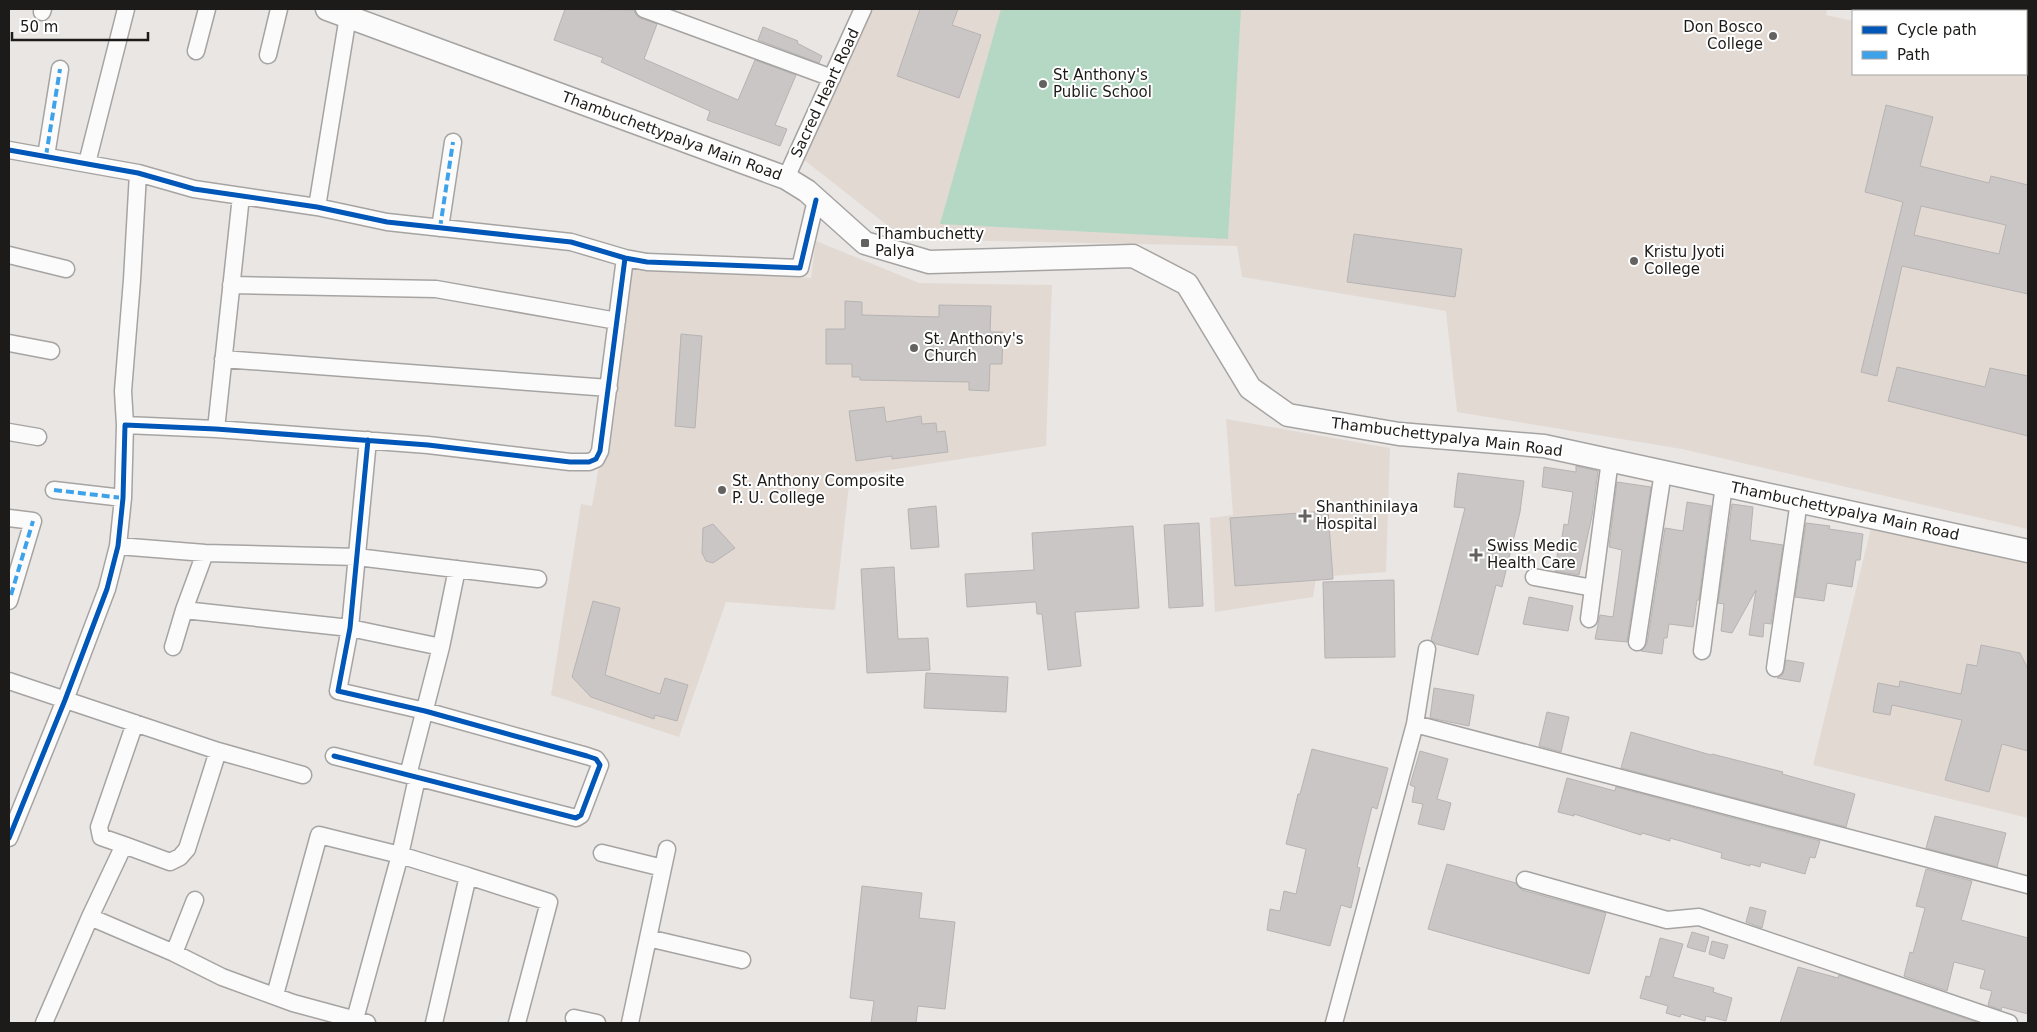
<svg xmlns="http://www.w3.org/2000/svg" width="2037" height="1032" viewBox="0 0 2037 1032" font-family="'DejaVu Sans',sans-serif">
<rect width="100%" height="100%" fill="#e9e6e4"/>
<path fill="#e2d9d3" d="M873,9H1827L1826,15L1853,21V74H2026V61L2028,62V529L1682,449L1457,412L1446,311L1242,277L1237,246L941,240L892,229L803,159Z
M816,241L919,283L1052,285L1046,446L850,476L835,610L726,602L679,737L551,695L581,504L592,506L633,269L811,278Z
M1226,419L1390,448L1386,572L1316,577L1313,597L1215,612L1210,518L1233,515Z
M1871,528L2028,564V818L1813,765Z"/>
<path fill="#b5d8c4" d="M1001,9H1241L1228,239L940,224Z"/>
<path fill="#c9c6c5" stroke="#b6b3b2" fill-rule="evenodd" d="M565,9L634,10L636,15L640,18L657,24L644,59L738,100L755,60L796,75L775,125L787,129L780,146L707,120L710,111L601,62L603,58L554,40Z
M920,9H958L952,25L981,35L959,98L897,76Z
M763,27L798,41L797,43L822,56L819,63L758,40Z
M1886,105L1933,117L1920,166L1989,183L1991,176L2028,185V294L1902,266L1877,376L1861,372L1903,202L1865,192ZM1921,206L2006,225L1999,254L1914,235Z
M1354,234L1462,249L1455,297L1347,282Z
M845,301L862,302V315L939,317V305L991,306L990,332H1003L1002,364H990L989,391L969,390V382L860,380V377H852V364H826V329H845Z
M681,334L702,336L695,428L675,426Z
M1897,367L1985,387L1990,368L2028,376V436L1888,401Z
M884,407L886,422L921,416L922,424L936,423L937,432L945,431L948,452L892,459V456L856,461L849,411Z
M1576,466L1598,471L1592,516L1579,575L1555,571L1558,550H1560L1564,524L1568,525L1573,492L1542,487L1544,467L1576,472Z
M1458,473L1524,481L1520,512L1502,587L1496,585L1478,655L1436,644L1431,640L1465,508L1454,507Z
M1617,482L1651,487L1627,642L1595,639L1600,615L1613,617L1619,574L1622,550L1609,547Z
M1687,502L1711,506L1699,600H1697L1693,627L1669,624L1667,638H1664L1662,654L1641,651L1647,644L1665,528L1683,531Z
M1732,504L1753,507L1750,540L1783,545L1771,624L1764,623L1763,637L1749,635L1756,590L1732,633L1721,631L1724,604L1718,603Z
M936,506L939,547L911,549L908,509Z
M1328,511L1333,579L1235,586L1230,518Z
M1199,523L1203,606L1169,608L1164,525Z
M1806,523L1830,526L1829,529L1863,534L1860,560H1856L1852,587L1827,583L1824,601L1795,597Z
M713,524L735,548L713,563L706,561L702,553L703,528Z
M1133,526L1139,608L1075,612L1081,666L1048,670L1042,614H1037L1036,602L967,607L965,574L1034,570L1032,533Z
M894,567L898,639L928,638L930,670L867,673L861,569Z
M1394,580L1395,657L1325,658L1323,582Z
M1529,597L1573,606L1568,631L1523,624Z
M593,601L620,608L605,675L660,694L665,678L688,685L677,721L655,715L654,719L591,697L572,677Z
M1981,645L2020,653L2028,669V751L2002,744L1989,792L1945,780L1962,720L1892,705L1890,715L1873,712L1878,683L1899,687L1900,681L1961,694L1967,664L1977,666Z
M1786,660L1804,663L1800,682L1777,678L1783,674Z
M926,673L1008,677L1006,712L924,708Z
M1434,688L1474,695L1469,726L1430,718Z
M1547,712L1569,717L1561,752L1539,746Z
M1631,732L1711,755L1712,754L1783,772L1782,774L1855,794L1846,827L1621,768Z
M1312,749L1388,768L1377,809L1372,807L1357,867L1360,868L1351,908L1341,905L1330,946L1267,930L1270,909L1280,911L1284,891L1296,894L1306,849L1286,844L1298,794H1300Z
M1420,751L1448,759L1437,799L1451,803L1444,830L1418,824L1423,804L1412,802L1415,787L1410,785Z
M1567,778L1615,791L1616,787L1820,841L1815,858L1810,857L1805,874L1761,862L1760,867L1750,864V866L1721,858L1722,853L1670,838V841L1642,833L1641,835L1574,814V816L1558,812Z
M1935,816L2006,833L1997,867L1926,848Z
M1447,864L1516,883L1522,890L1606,913L1589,974L1428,929Z
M1926,869L1972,881L1961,920L2028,938V1014L2002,1007L2001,1010L1988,1005L1992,991L1980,988L1985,970L1954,962L1947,991L1904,976L1910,952L1913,953L1925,908L1916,906Z
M862,886L922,893L919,918L955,922L945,1009L918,1006L916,1023H871L874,1001L850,998Z
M1750,907L1766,911L1762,928L1746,922Z
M1692,932L1709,937L1705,952L1687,947Z
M1660,938L1683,944L1673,977L1714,988L1713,992L1732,998L1726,1021L1706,1016L1705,1021L1681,1014L1680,1017L1666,1013L1668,1006L1640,998L1646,976L1650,977Z
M1712,941L1728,945L1724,959L1709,954Z
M1798,967L1838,978L1839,975L1979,1023H1780Z"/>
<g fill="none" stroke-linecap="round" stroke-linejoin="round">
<g stroke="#a6a4a2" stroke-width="19">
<path id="street" d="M644,9L832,78
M42,12L43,9
M196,51L207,9
M268,55L279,9
M9,150L138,173L194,189L317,207L387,222L571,242L625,258L647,262L800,268L816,200
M46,156L60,69
M87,163L126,9
M786,178L863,9
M317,207L348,16
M440,228L453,142
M9,255L66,269
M231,285L436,289L617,321
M9,343L51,351
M223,359L609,388
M125,425L123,391L132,280L138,173
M216,429L241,196
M9,432L38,437
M54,490L123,498
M9,518L33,521L9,601
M118,546L205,553L357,557L538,579
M1534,577L1593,588
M184,610L350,628L441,647
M1589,619L1610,460
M1637,642L1663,472
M173,647L184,610L205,553
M1702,651L1724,485
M1775,668L1799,501
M9,681L218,751L187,849L180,857L170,862L124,845
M1415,724L2028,885
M218,751L303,775
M334,756L576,818L581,815L600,765L596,759L587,756L425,711L338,691L350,628L368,440
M408,775L441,647L457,569
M9,838L65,700L107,589L118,546L123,498L125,425L216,429L428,445L570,462H589L596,459L600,451L625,258
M602,853L663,868
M468,876L549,902L517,1023
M1525,880L1667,920L1699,917L2009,1023
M90,917L174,953L222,977L293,1003L367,1023
M648,938L742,960
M174,953L195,900
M275,995L319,835L400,855L468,876L434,1023
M574,1018L597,1023
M355,1019L400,855L417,778
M44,1023L90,917L124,845L101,837L99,827L135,723
M630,1023L667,849
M1334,1023L1415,724L1427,649"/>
</g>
<g stroke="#a6a4a2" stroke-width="25">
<path id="secondary" d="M327,9L786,178L807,191L865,243L929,262L1133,256L1187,284L1250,388L1288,415L1399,434L1544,446L2028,551"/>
</g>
<use href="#street" stroke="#fcfbfb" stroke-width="16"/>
<use href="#secondary" stroke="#fcfbfb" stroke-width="22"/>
<path stroke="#3da2ea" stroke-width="4" stroke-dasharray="8 4" stroke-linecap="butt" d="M46,156L60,69
M440,228L453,142
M54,490L123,498
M11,595L33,521"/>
<g stroke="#fff" stroke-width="8">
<path id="cycleway" d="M9,150L138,173L194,189L317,207L387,222L571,242L625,258L647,262L800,268L816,200
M334,756L576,818L581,815L600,765L596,759L587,756L425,711L338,691L350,628L368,440
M9,838L65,700L107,589L118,546L123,498L125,425L216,429L428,445L570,462H589L596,459L600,451L625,258"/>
</g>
<use href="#cycleway" stroke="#0057b8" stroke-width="5"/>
</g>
<g fill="#646260" stroke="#fff" stroke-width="2">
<circle cx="1773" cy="36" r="5"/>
<circle cx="1043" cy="84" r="5"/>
<rect x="860" y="238" width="10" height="10" rx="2.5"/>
<circle cx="1634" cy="261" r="5"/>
<circle cx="914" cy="348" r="5"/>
<circle cx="722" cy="490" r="5"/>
<path d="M1302.5 508.5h5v5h5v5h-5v5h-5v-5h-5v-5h5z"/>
<path d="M1473.5 547.5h5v5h5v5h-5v5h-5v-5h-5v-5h5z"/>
</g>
<g text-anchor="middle" stroke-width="4" stroke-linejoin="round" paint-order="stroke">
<g font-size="15" fill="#1d1b19" stroke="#fff" text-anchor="start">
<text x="1763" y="32" text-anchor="end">Don Bosco<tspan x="1763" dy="17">College</tspan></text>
<text x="1053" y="80">St Anthony's<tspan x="1053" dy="17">Public School</tspan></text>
<text x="875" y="239">Thambuchetty<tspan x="875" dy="17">Palya</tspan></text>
<text x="1644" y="257">Kristu Jyoti<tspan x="1644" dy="17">College</tspan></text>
<text x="924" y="344">St. Anthony's<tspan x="924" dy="17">Church</tspan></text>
<text x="732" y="486">St. Anthony Composite<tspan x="732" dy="17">P. U. College</tspan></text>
<text x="1316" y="512">Shanthinilaya<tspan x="1316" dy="17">Hospital</tspan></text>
<text x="1487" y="551">Swiss Medic<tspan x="1487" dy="17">Health Care</tspan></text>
</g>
<g font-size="15" fill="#1d1b19" stroke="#fff">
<text transform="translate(825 93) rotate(-65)" y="5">Sacred Heart Road</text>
<text transform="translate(672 136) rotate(20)" y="5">Thambuchettypalya Main Road</text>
<text transform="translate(1447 437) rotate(7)" y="5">Thambuchettypalya Main Road</text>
<text transform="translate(1845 511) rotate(12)" y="5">Thambuchettypalya Main Road</text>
</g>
</g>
<rect width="2037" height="1032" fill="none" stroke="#1d1b19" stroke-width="20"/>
<rect x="1852" y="10" width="175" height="65" fill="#ffffff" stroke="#a5a4a3"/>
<rect x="1862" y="26" width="25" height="8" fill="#0057b8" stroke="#a5a4a3"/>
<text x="1897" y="35" font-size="15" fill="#1d1b19">Cycle path</text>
<rect x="1862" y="51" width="25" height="8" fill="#3da2ea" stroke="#a5a4a3"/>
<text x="1897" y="60" font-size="15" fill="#1d1b19">Path</text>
<path d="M12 32v8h136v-8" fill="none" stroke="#1d1b19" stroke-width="2.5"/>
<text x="20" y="32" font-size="15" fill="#1d1b19" stroke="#ffffff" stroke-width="4" paint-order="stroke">50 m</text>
</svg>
